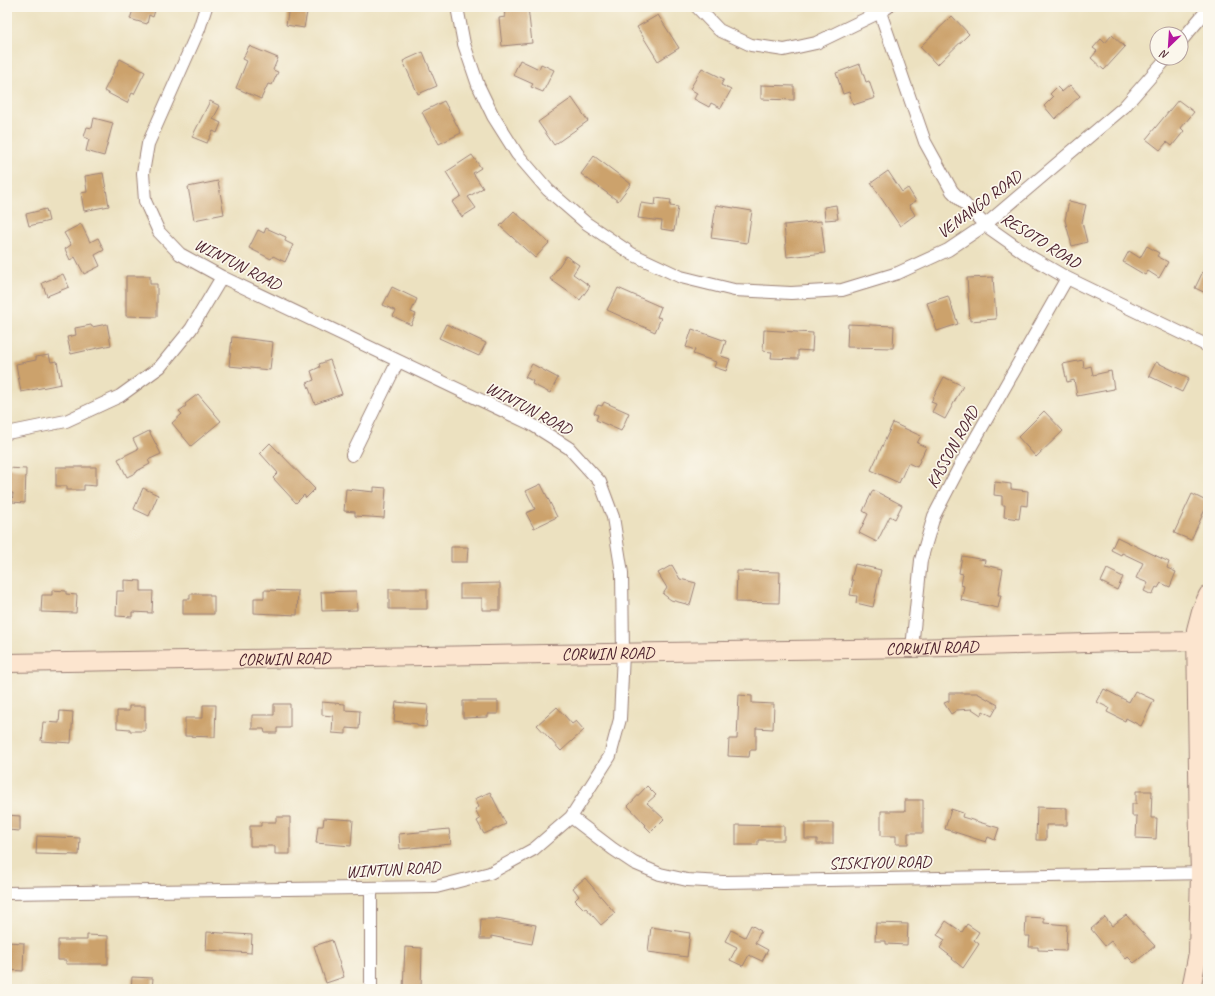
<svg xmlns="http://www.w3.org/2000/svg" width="1215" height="996" viewBox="0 0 1215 996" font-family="Caveat,sans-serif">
<rect width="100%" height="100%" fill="#fbf7ec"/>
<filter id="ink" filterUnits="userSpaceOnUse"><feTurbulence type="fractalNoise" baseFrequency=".025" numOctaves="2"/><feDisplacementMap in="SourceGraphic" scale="8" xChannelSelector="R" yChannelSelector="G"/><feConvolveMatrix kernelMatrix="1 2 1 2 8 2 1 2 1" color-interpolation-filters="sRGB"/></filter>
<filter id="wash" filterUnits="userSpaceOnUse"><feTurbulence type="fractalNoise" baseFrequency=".012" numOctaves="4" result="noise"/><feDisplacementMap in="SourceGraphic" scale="16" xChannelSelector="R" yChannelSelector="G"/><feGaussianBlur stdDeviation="0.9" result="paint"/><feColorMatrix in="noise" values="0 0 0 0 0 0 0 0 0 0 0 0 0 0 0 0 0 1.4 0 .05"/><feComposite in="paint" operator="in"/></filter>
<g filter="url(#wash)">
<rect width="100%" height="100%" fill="#ece1c0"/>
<g id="blocks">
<path fill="#cca26c" d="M130,7H156L153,17L149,15L147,24L130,19L133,10L129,9Z
M289,7H308L304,28L286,25Z
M515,7H528L532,43L502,46L499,18L505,17L504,8Z
M658,15L679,48L658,61L637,27Z
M952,16L969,34L937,65L920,47Z
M1112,35L1125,47L1104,70L1091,58L1097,51L1093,48L1101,39L1105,43Z
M249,46L278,58L273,70L278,72L272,85L268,84L261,99L236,88L247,61L243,59Z
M423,52L437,86L418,94L403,61Z
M120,59L145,72L134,94L132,93L127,103L104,91Z
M520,60L539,69L541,64L554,70L543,92L531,87L533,84L513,75Z
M860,64L866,82L869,81L875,98L853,105L849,92L843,94L836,73Z
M702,68L724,79L721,85L731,90L721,108L711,103L709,107L694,99L697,93L690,89Z
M761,85L794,86V100L761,99Z
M1070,85L1080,96L1055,119L1044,106L1053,97L1050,94L1057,87L1062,92Z
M572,98L588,121L554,145L538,122Z
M1178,100L1194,112L1181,128L1184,131L1172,146L1167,142L1160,150L1146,139Z
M210,101L220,106L213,119L221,123L217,133L213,131L207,143L192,137Z
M444,101L461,133L439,144L422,112Z
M94,118L113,123L104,156L86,151L89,139L84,137L87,127L92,128Z
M472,155L481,168L473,173L483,188L468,197L476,208L462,217L452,202L461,196L446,172Z
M594,156L631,184L618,201L581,174Z
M888,171L902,192L908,188L916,201L909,205L915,215L900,226L871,183Z
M103,173L109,206L84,211L81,193L87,192L85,176Z
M218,181L224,214L194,220L188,187Z
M656,198L671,200L670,206L678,207L674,231L661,229L662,221L638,218L641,203L655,205Z
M1069,201L1086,205L1082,222L1087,242L1072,246L1065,220Z
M716,205L752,211L747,243L711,238Z
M836,205L838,219L825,220L824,207Z
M46,209L49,221L29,226L26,214Z
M514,211L549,243L535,258L500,226Z
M821,221L825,253L787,257L784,225Z
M81,224L90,242L98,238L104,250L95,255L100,266L84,274L75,257L70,260L65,249L71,245L64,233Z
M266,228L286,237L285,241L293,245L285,262L273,256L271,259L249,248L258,230L264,233Z
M1147,246L1159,253L1157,256L1168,262L1159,278L1148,271L1145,275L1123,262L1129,251L1140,258Z
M566,256L579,265L573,274L590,286L580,300L550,279Z
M1208,261V294L1195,288Z
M63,274L69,287L47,296L42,283Z
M126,276H150V284H157V317L126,316Z
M993,277L996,319L970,321L967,278Z
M392,287L417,299L411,312L416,314L411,325L393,316L396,311L383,305Z
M618,288L661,307L657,317L661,318L655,332L607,310Z
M948,296L958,324L937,331L927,303Z
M107,324L111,345L71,354L67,337L76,335L75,328L91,325L92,327Z
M446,324L486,343L479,356L439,338Z
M848,324L894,326L893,348L847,347Z
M692,329L726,341L721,356L730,359L726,371L714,367L716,362L693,354L695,350L686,347Z
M764,330L813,333L812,351L798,350V359L771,358L772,352L763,351Z
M232,337L273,342L270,370L229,366Z
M49,355L51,362L57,361L61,384L21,392L16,364L36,360V357Z
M330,360L342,394L315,404L307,383L314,380L311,371L320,367L319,364Z
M1083,360L1084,368L1091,366L1093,375L1111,371L1114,389L1077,396L1074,380L1067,382L1063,364Z
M1156,362L1189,378L1182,392L1149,376Z
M532,364L558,378L550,393L532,384L533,381L525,377Z
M944,377L963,386L945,419L932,412L936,404L931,402Z
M198,394L221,421L191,446L172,423L182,414L179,411L186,406L185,404Z
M604,402L629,413L621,431L596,420L598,415L594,413L598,405L602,406Z
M1044,411L1063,431L1036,457L1018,437Z
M893,423L921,436L917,443L926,447L917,467L908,463L899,483L871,470Z
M149,431L161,454L148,460L150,464L137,471V472L127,477L118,459L138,449L133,439Z
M270,443L315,489L306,498L304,495L296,503L273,478L278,473L260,453Z
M56,467H96V486L84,485V490H67V486H56Z
M7,468L26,469L25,503L12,502L13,493H7Z
M995,482L1011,484V489L1028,491L1027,506L1021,505L1019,519L1004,517L1005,505H1002V496L994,495Z
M541,484L557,517L534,528L526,513L535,509L526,491Z
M374,487L386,488L384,518L355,516V512L344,511L346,489L374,492Z
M143,488L158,495L149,516L134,509Z
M873,490L902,505L895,519L890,516L877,542L859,533L868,514L863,511Z
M1192,494L1208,502V503L1191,540L1174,533Z
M1117,537L1169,562L1167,568L1176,572L1170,587L1161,583L1158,588L1156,587L1152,595L1144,591L1148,583L1136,578L1143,563L1122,553L1121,555L1111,550Z
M451,547H468L467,562H451Z
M962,556L985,560L984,565L1003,569L998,595H1001L998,608L961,600L964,586L961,585L963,574L959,573Z
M855,564L881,570L873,607L856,603L857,596L850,595L853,580H851Z
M672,565L680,579L696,583L690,605L671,600L663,594L667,588L658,573Z
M1107,569L1123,577L1117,590L1101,582Z
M737,571L780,572L779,603L736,602Z
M124,580L141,581V591H153L152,613L132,612V617L116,616L117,591H124Z
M500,583V610H482V598H460V584Z
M389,589H427V609H389Z
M52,590L66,591V594L77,595L76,613L41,612L42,595H52Z
M264,590L298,591L297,615L254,613V598H264Z
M356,591L357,610L322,611L321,592Z
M190,594H210V596H214V614H183V599H190Z
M1104,689L1129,702L1135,691L1154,700L1141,726L1126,718L1125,721L1107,712L1109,708L1097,702Z
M949,693H977L998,705L992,716L983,711L981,715L972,709L957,710L951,714L944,703L949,701Z
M739,695L752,696V703L774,704L773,729L756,728V750H750L749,757L728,756L729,739H737Z
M463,701H498V714H488V717L463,718Z
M322,702L345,704V710L360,711L359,729L346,728V734L332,733L333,716L322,715Z
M396,702L428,705L426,727L417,726V724L394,721Z
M274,704H290V728H277V733H265L264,729H252V715H274Z
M203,705H216L215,737L185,736V718H203Z
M129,706H145V731H130V729L117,728V711H129Z
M557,707L572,724L576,721L584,730L561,751L537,725Z
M60,711L73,712L71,743L41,741L43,722L59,723Z
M647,786L656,795L647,803L664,819L651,832L645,826L646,825L628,806Z
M1136,791H1152L1151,818H1157L1156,839L1136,838L1137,816H1132V804H1136Z
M490,792L506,824L484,834L477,821L480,819L475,809L479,807L475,799Z
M905,800H923V833H908V844H896V836H881V811H905Z
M1037,807L1067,808V825H1046V840H1036Z
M951,809L963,813L962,817L999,828L995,840L988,837L986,842L945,829Z
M7,815L20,816V831L7,830Z
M276,817H290V854H275V846H250V826H261V822H276Z
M324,818L353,820L351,846L316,843L318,826H323Z
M805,823H833V844H817V839H805Z
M736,825L784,826V840H758V845H736Z
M449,829L451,844L400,849L399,834Z
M37,836L80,838L79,855L36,854Z
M585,878L615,913L601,925L586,908L584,909L575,900L579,896L573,888Z
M1126,915L1155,946L1134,963L1128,957L1126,959L1111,941L1105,946L1091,929L1105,917L1112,926Z
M1026,917L1044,918V923L1067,925L1066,951L1038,950V947H1029L1030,936H1025Z
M496,918L536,925L532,944L491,936V939H480L481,919H496Z
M946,921L962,932L967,924L979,932L974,940L979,944L963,968L952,959L953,958L940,948L945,940L937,935Z
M876,923L908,924L907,945L886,944V941H875Z
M751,925L761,931L755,943L768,950L762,961L749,955L743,966L730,960L737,947L725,941L731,930L745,937Z
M651,927L690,933L687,957L648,952Z
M207,932L252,935L251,953L206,950Z
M87,935L108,936V964H66V960H58V940H87Z
M332,940L344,977L326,983L314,946Z
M7,942L24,943L23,971L7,970Z
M405,947L422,948L421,989H403Z
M132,977L153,978L152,989H131Z"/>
</g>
</g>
<g filter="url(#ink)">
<use href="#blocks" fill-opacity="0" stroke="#9b8076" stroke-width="1"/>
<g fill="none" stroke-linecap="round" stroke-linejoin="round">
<g stroke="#9b8076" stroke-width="14">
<path id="street" d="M457,7L464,44L478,85L493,116L517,154L548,190L586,223L632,254L681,277L734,290L791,293L842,290L898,273L948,250L985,225L1124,107L1167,58
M697,7L719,30L751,45L784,50L816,43L880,12L888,7
M880,12L925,142L952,191L985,225L1029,256L1067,278L1208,346
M1181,41L1208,9
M7,433L66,421L120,396L160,367L191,329L222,277
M352,455L398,361
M912,648L921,560L934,516L961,464L1067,278
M571,817L613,849L634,863L660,874L687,880L723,882L1207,873
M371,888V989
M7,893L436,887L490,873L534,849L571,817L610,756L620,719L623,653L622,573L613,517L600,482L569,448L531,424L222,277L180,254L159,232L145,201L143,173L148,144L199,29L206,7"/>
</g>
<g stroke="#9b8076" stroke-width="20">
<g id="secondary">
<path id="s1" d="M7,663L912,648L1121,642L1208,641"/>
<path d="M1191,989L1198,953L1200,873L1199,839L1196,630L1201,611L1208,595"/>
</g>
</g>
<use href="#street" stroke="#fff" stroke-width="12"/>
<use href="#secondary" stroke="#fce5cf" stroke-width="18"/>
</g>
</g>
<g text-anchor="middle" stroke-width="3.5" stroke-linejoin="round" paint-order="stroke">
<g font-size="17" fill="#4a1f2b" stroke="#fbf7ec">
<text transform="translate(979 204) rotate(-37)" y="6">VENANGO ROAD</text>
<text transform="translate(1041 240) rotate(32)" y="6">RESOTO ROAD</text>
<text transform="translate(238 264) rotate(27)" y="6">WINTUN ROAD</text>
<text transform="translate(529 408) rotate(28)" y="6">WINTUN ROAD</text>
<text transform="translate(952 447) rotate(-61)" y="6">KASSON ROAD</text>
<text dy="6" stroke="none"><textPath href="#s1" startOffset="925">CORWIN ROAD</textPath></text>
<text dy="6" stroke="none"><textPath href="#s1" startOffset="601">CORWIN ROAD</textPath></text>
<text dy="6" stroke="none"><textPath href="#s1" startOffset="277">CORWIN ROAD</textPath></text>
<text transform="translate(880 862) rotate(-1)" y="6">SISKIYOU ROAD</text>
<text transform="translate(393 869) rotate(-3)" y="6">WINTUN ROAD</text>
</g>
</g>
<rect width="1215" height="996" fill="none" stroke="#fbf7ec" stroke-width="24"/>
<g transform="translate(1169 46) rotate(205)"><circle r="19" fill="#fbf7ec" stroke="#b4a19f"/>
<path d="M0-3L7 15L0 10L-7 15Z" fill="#b5179e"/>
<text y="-6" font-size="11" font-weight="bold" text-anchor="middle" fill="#4a1f2b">N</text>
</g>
</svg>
